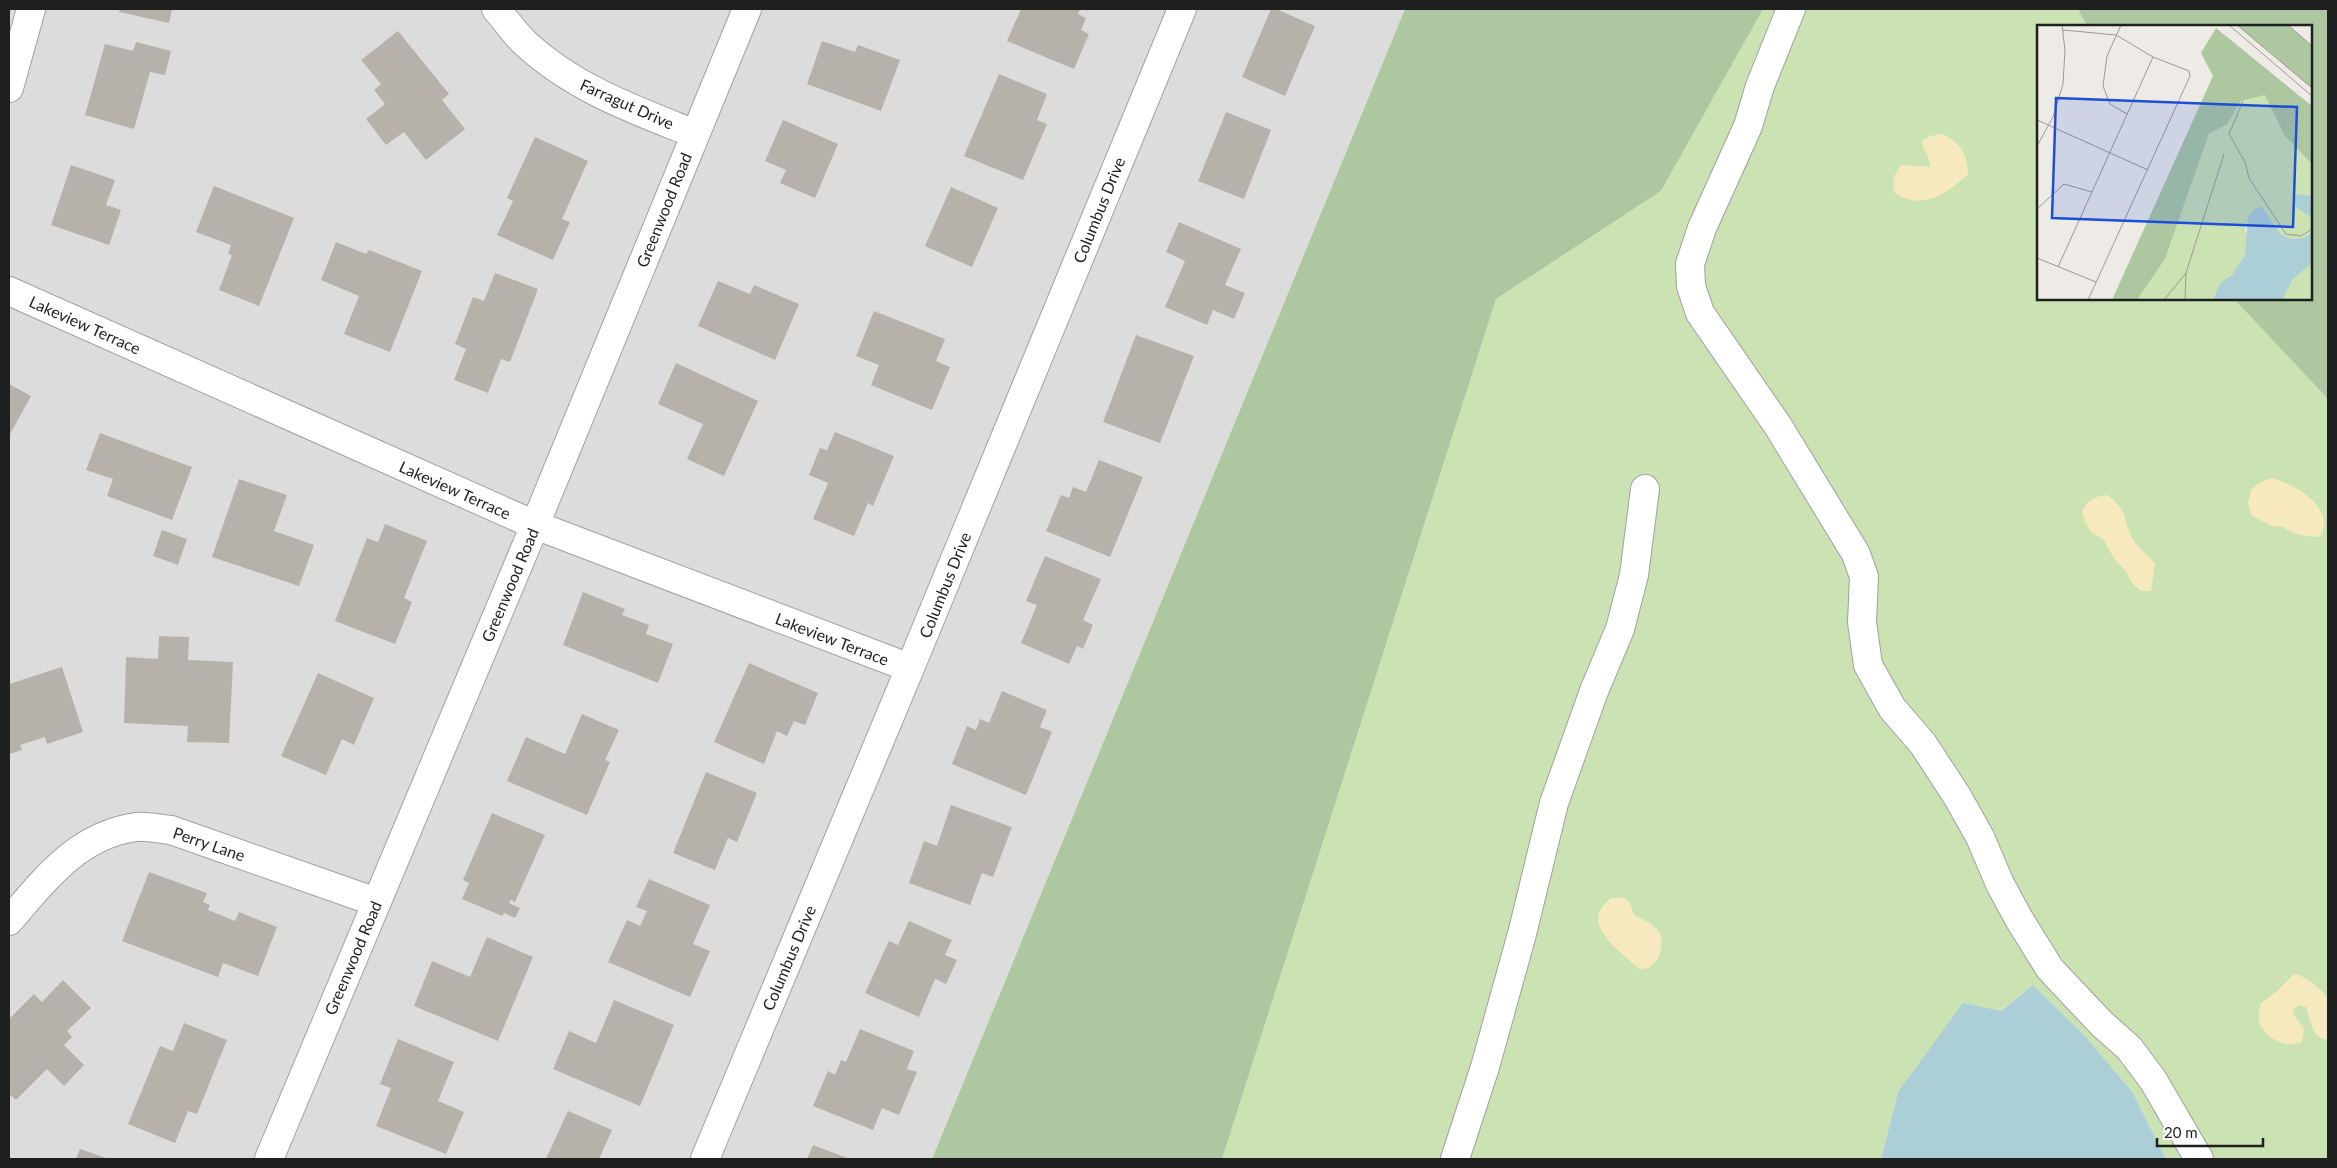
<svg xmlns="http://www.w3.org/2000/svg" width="2337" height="1168" viewBox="0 0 2337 1168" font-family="Lato,sans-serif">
<rect width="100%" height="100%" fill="#eeebe6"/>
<path fill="#dddcdc" d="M9,9H1405L932,1159H9Z"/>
<path fill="#cbe2b3" d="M1763,9H2078L2087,26H2038V299H2234L2328,399V1159H2166L2133,1093L2085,1036L2033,985L1898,1092L1881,1159H1222L1496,299L1661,191Z"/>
<path fill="#adc8a0" d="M1405,9H1763L1661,191L1496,299L1222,1159H932Z
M2078,9H2328V399L2234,299H2311V26H2087Z"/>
<path fill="#f6e9bd" d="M1943,134C1961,144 1968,154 1968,175C1945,194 1924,211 1895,193C1891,181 1894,174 1902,165L1930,167C1931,156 1922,151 1922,141L1930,136Z
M2272,478C2296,485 2337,508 2320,537C2305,536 2294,536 2282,526L2274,527L2252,516L2248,503L2251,490L2259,483Z
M2107,495C2132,514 2121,520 2134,541C2139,549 2149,556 2155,564L2151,591H2141L2132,583L2126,572L2114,558L2103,539L2092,533L2085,523L2082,511C2088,500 2095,496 2107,495Z
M1611,898H1625L1631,905L1634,915C1641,918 1649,922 1655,927C1666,936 1662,959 1651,966C1648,968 1643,969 1639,969C1620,950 1577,924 1611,898Z
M2294,974C2305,975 2321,989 2328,998V1040C2311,1038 2311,1021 2306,1007L2300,1005L2295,1008L2293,1014L2304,1029L2302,1042C2287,1050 2262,1037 2259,1020C2258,1015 2260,1009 2260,1004L2276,992Z"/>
<path fill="#acced6" d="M2033,985L2085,1036L2133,1093L2166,1159H1881L1898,1092L1963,1003L2001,1011Z"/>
<path fill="#b7b1ac" d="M120,9H172L169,23L119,12Z
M1021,9H1080L1078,14L1086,18L1081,30L1089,34L1074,69L1007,41Z
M1271,9H1276L1315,26L1285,96L1242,77Z
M398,31L449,94L442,100L465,129L426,160L404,132L386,145L366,119L385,104L374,90L381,84L361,60Z
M822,41L855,52L858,45L900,60L881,111L807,84Z
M136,42L171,51L165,75L150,72L134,129L85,115L105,44L133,51Z
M999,74L1047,94L1037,120L1047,124L1023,180L964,156Z
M1226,112L1271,130L1244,199L1198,181Z
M783,120L838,144L815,198L780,183L786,170L765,161Z
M535,137L588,161L562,219L570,222L553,260L497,235L513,201L507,198Z
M71,165L115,180L106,205L121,210L109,245L51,225Z
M214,186L294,218L259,306L219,290L232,255L228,254L231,245L196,232Z
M951,187L998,208L972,267L925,246Z
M1179,222L1241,249L1225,285L1245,293L1234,319L1213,310L1207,325L1165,307L1185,261L1166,252Z
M336,242L366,254L369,250L422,271L390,352L344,334L359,296L321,280Z
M495,273L538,289L510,362L501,359L488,393L454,380L466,349L455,344L473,297L484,301Z
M718,281L750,294L754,285L799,304L775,360L698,326Z
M874,311L945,339L936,361L950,367L932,410L871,385L879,365L856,356Z
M1136,335L1194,356L1160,443L1103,422Z
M676,363L758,401L724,476L687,459L703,424L658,404Z
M9,384L31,396L9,436Z
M835,432L894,456L873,506L868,503L854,536L813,519L828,483L809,475L820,448L827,450Z
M100,433L192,467L172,520L107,496L113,479L86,470Z
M1099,460L1143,477L1110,557L1046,531L1061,495L1069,498L1073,487L1086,492Z
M239,479L287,495L274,531L314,545L299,586L212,557Z
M385,524L427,541L404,598L412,602L395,644L335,621L367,538L378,542Z
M162,530L187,539L178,565L153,556Z
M1045,556L1101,579L1083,620L1093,625L1083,649L1077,646L1069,664L1021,643L1037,605L1026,601Z
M583,592L625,609L622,615L649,625L646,634L673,644L658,683L563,645Z
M159,636L189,637L188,660L233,662L229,743L187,742L188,726L124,723L126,657L158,659Z
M749,663L818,693L805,725L794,721L787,736L777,731L764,764L714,742Z
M62,667L83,732L47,744L45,737L20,745L22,750L9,754V684Z
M318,673L374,698L354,745L342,739L326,775L281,756Z
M1002,691L1047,710L1040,727L1052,732L1026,795L952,764L967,726L976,730L980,719L989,723Z
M582,714L619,730L605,760L610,762L587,815L507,781L526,737L565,754Z
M706,772L757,793L737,842L728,838L715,870L673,853Z
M951,805L1012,827L993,877L982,873L970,905L909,883L924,841L937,846Z
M492,813L545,835L515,902L511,900L509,903L520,908L515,918L504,913L502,916L462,899L469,883L463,880Z
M149,872L207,893L203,902L210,905L208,910L235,921L239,912L277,927L258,976L223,963L218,977L122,941Z
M649,879L710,905L693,944L710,951L690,997L608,962L627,920L640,926L647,911L636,907Z
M909,921L952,940L945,955L957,960L946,984L935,979L919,1017L865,993L889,941L898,945Z
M487,937L533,957L498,1041L414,1006L432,961L470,977Z
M63,980L91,1008L67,1031L72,1037L64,1045L84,1065L64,1086L47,1069L16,1100L9,1094V1019L34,994L42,1002Z
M614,1000L674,1025L640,1106L553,1069L569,1031L596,1043Z
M184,1023L227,1040L197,1114L188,1111L175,1143L128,1124L160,1046L173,1051Z
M860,1029L914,1051L907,1069L917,1072L899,1115L882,1108L873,1130L813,1106L828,1071L835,1075L841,1060L846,1062Z
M398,1039L454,1062L438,1101L464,1112L446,1154L376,1126L391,1088L380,1084Z
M568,1111L612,1130L599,1159H546Z
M813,1145L850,1159H807Z
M80,1149L109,1159H76Z"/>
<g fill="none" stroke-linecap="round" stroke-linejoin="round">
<g stroke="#a0a0a0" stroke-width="30">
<path id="minor" d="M496,9C506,20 515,34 526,44C575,89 635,110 695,134
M1791,9L1760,86L1748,126L1702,228L1690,264L1691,286L1700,313L1778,426L1856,554L1864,577L1862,622L1868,665L1892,708L1923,744L1957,796L1980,837L2000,884L2019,919L2050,969L2102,1024L2129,1048L2153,1080L2199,1159
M9,88L31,9
M9,291L535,525L910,668
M9,921C45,879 78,835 136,827C147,826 160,829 171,830L376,902
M269,1159L535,525L747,9
M705,1159L910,668L1182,9
M1455,1159L1485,1067L1522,934L1554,803L1594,691L1620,629L1634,575L1645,489"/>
</g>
<use href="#minor" stroke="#fff" stroke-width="28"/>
</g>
<g text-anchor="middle" stroke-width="4" stroke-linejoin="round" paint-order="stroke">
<g font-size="16" fill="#1f1f1f" stroke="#fff">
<text transform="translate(627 104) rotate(24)" y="6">Farragut Drive</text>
<text transform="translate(664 210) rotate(-68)" y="6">Greenwood Road</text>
<text transform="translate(1099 210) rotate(-68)" y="6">Columbus Drive</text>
<text transform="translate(85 325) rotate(24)" y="6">Lakeview Terrace</text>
<text transform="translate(455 490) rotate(24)" y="6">Lakeview Terrace</text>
<text transform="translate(510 585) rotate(-67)" y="6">Greenwood Road</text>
<text transform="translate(945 585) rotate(-68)" y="6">Columbus Drive</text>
<text transform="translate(832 639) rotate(21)" y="6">Lakeview Terrace</text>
<text transform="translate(209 844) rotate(19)" y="6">Perry Lane</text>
<text transform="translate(353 958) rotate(-67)" y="6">Greenwood Road</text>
<text transform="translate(789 958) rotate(-67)" y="6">Columbus Drive</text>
</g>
</g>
<g transform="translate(2037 25)">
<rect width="275" height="275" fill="#eeebe6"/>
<path d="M228,70L247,110L275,139V171L261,169L257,172V181L275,193V207L267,213L254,214L244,209L225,182L208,203L211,214L208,230L195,251L183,258L176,275H100L128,234L172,109L182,103L204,76ZM275,238V275H245L256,254Z" fill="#cbe2b3"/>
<path d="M200,0H251L275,21V63ZM179,3L275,81V139L247,110L228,70L204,76L190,99L172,109L128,234L100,275H75L176,51L164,28Z" fill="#adc8a0"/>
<path d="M261,169L275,171V193L257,181L256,173ZM225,182L244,209L254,214L267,213L275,207V238L256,254L245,275H176L183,258L195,250L208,230L211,192L218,184Z" fill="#acced6"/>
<path fill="none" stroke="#9b9996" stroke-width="1" d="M84,0L70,31L66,61L73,79L90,89M192,0L275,71M200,0L275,63M251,0L275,21M26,5L79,10L116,32L152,46L153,51L51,275M206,76L192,109L208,137L212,153L249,209L264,211L275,204M0,95L111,145M0,121L16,92L26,59L28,25L25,0M0,184L27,159L55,167M0,233L59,257M21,242L116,32M127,275L149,248L187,129M148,275L149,248"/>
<path fill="#1d4ed8" fill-opacity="0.15" stroke="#1d4ed8" stroke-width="2.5" d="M19,73L260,82L256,202L15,193Z"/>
<rect width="275" height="275" fill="none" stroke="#1f1f1f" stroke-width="2.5"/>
</g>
<rect width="2337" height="1168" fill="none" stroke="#1f1f1f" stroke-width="20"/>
<path d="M2157 1138v8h106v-8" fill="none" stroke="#1f1f1f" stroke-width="2.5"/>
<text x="2164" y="1138" font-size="15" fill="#1f1f1f" stroke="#ffffff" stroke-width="4" paint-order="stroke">20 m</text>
</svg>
